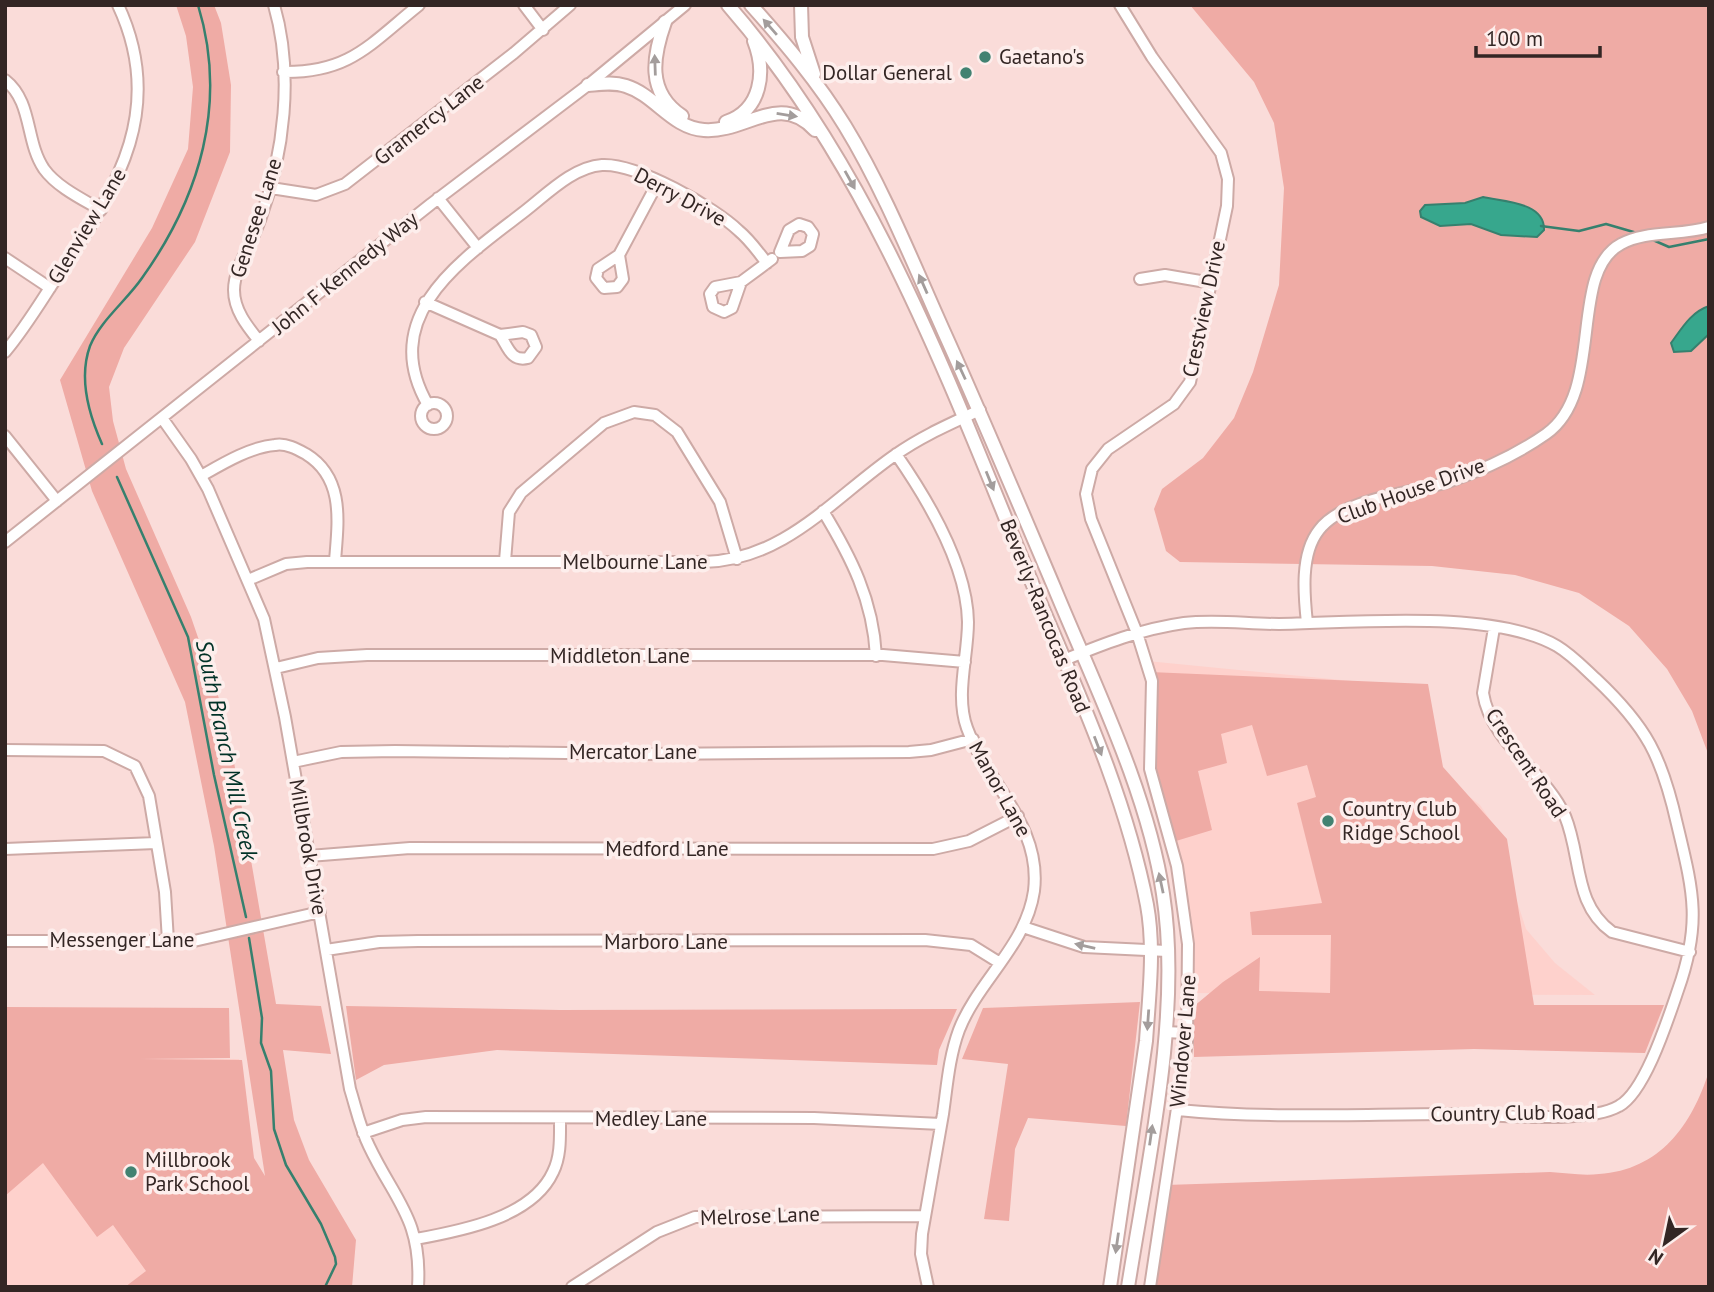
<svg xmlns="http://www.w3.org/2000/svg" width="1714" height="1292" viewBox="0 0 1714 1292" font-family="'PT Sans',sans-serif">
<rect width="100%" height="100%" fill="#fadcd9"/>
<path fill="#fed1cc" d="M1147,661L1423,688L1444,777L1480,805L1506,843L1512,886L1526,929L1555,963L1595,995L1190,993Z
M5,1058L239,1059V1127L299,1287H5Z"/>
<path fill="#efaba5" d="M176,5H214L221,23L231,85L230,152L195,242L124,348L109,387L113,421L126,469L191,617L227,722L276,1004L321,1006L331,1054L283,1050L294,1120L309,1160L356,1240L352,1287H125L146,1271L113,1225L97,1237L43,1163L5,1196V1007L229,1008L230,1058L140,1059L242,1060L254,1158L265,1176L214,846L185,702L92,491L60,380L152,228L188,149L193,87L186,36Z
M1190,5H1709V756L1692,711L1667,669L1629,626L1579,593L1515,575L1432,566L1180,562L1166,551L1154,509L1162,489L1203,458L1234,418L1253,372L1279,285L1284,188L1274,123L1254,82Z
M1150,672L1428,684L1443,767L1507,839L1534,1005H1664L1645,1053L1474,1049L1194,1057L1193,1007L1223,982L1260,957L1259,991L1330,993L1331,935H1252L1250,912L1322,903L1297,803L1316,797L1307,765L1267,776L1252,725L1221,734L1227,763L1198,771L1212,830L1176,841L1149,763Z
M1140,1002L1126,1126L1028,1118L1015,1149L1009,1221L984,1219L1008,1064L962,1059L983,1008Z
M346,1006L560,1010L957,1009L939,1050L937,1065L497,1050L384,1065L356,1080Z
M1709,1071V1287H1150L1166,1185L1550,1172C1566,1173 1583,1176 1599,1174C1660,1170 1692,1125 1709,1071Z"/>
<path fill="#37a78d" stroke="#36806e" stroke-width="2" d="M1483,197C1504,202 1545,202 1544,230L1537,237L1501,235L1471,224L1440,226L1421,217L1420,211L1425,205L1465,203Z
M1709,306V334L1691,351L1674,352L1671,343C1682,328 1691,312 1709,306Z"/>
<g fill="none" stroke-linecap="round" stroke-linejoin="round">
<path stroke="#36806e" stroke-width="2.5" d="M1541,226L1579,231L1606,224L1637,233
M1653,240L1669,247L1709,239
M102,444C89,415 78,379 90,346C100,321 127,300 142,278C200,197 228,103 198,5
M117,477L188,637L214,775L246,917
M249,938L262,1018L261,1043L271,1071L274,1129L286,1165L321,1224L335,1257L336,1264L325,1287"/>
<g stroke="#cdaaa6" stroke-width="14">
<path id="minor" d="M524,5L543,30
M1120,5L1152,57L1221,153L1228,179L1227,206L1190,382L1174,404L1108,449L1092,469L1086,494L1091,519L1137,633L1152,681L1150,769L1177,866L1188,944L1187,1042L1150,1287
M283,72C350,73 370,44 419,5
M5,80C33,102 25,141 44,169C57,187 82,199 101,210
M271,188L316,195L345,184L514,53L570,5
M438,198L478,248
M799,224L808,227L813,234L810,246L802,251L780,252L789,230Z
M619,255L623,279L617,287L604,288L596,278L598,269Z
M619,255L658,182
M5,258L50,288
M1140,279L1165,275L1212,283
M741,282L732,308L724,312L713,307L710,294L715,287Z
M741,282L772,259
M425,302L500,335
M523,332L531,335L536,347L528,358C511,362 508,347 500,335Z
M259,341C247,326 234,310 234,290C234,267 253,242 260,220C284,154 294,74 274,5
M5,352C27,326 44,296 63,268C119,185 166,107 118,5
M421 416a13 13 0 1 1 26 0a13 13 0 1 1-26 0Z
M428,405C376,315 463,259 525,211C547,194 573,167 602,165C637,163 714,207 739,231C750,240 758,252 767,263
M162,418L191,459L208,489L264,619L285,717L350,1089C356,1108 360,1128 369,1146C395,1201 422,1219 418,1287
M5,436L57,501
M896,454C928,500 967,565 968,622C968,657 955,695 967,728C988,785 1042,825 1034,891C1026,946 978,981 959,1030C949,1057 947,1086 943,1114C936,1154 929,1194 922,1234L921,1254L928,1287
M201,476C222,464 250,447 275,445C286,443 297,449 306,454C345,478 338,522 335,561
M823,511C851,557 873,600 876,656
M5,542L431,204L588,85L685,5
M505,561L509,512L521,493L604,423L634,412L655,415L677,432L720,502L737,559
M248,580L286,564L307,562H704C785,560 833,498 895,455C922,436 950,424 980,410
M1307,623C1304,595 1300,554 1319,530C1344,497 1413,494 1451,481C1482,470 1519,453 1546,434C1606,392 1567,273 1621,244C1646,230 1681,236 1709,227
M1494,628L1483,693C1491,744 1545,771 1565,816C1582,857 1573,904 1612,932L1690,952
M1064,660C1103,644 1141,629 1184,623C1216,619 1247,624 1279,624C1353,623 1493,609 1557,646C1572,655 1584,668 1596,679C1647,727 1662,757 1677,824C1693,891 1702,922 1678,990C1668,1019 1645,1092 1619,1106C1586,1125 1492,1114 1451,1114C1360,1114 1268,1119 1178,1110
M276,668L318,658L367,655H883L965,662
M5,750L104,751L135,766L149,796L165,892L168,941
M293,762L341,752L395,751L645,754L909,752L931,750L973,739
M5,849L156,843
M309,856L410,848L933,849L969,841L1018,816
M1023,927L1084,947L1167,951
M5,941H194L320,912
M326,950L379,942L418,941L925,940L971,945L1000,963
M1165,1032L1187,1033
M363,1133L402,1120L426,1117L814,1118L941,1124
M416,1239C460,1231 532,1218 553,1172C561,1156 560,1137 560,1119
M572,1287L657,1232L695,1217L925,1216"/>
</g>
<g stroke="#cdaaa6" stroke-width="16">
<path id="major" d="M728,5C871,169 948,379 1030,578C1074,684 1125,791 1147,905C1155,948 1149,997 1146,1041L1110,1287
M751,5C785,43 818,82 845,126C884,190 913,263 944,332C982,416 1018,502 1054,587C1093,682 1148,792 1163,894C1182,1014 1147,1166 1128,1287
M801,5L802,37L814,74
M665,22C653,56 646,92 682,116
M588,85C601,84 613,82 626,86C655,95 672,128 704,130C746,133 779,91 815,130
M726,122C762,110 766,71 754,41"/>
</g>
<use href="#minor" stroke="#fff" stroke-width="10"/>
<use href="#major" stroke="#fff" stroke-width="12"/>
</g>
<defs><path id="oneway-solid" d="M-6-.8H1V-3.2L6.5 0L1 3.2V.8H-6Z" transform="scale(1.75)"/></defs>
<g fill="#a39d9c">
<use href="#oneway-solid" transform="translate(770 27) rotate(-131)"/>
<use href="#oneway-solid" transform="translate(655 65) rotate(-92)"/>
<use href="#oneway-solid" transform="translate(787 115) rotate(9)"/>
<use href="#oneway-solid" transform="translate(850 180) rotate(61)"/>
<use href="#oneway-solid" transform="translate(923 284) rotate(-114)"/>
<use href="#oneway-solid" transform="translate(961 370) rotate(-115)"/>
<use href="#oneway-solid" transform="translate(990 481) rotate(68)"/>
<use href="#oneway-solid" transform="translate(1098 746) rotate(69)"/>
<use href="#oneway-solid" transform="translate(1161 883) rotate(-102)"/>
<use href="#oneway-solid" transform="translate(1085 946) rotate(-167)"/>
<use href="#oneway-solid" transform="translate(1148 1020) rotate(94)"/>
<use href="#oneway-solid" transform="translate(1151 1135) rotate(-82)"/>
<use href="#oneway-solid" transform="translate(1117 1243) rotate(98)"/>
</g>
<g fill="#428271" stroke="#fdeeec" stroke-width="2.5">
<circle cx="985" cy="57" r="7"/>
<circle cx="966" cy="73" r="7"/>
<circle cx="1328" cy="821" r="7"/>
<circle cx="131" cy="1172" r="7"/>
</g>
<g text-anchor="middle" stroke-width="7" stroke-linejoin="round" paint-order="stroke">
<g font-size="21" fill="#332624" stroke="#fdeeec" text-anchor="start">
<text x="999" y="64">Gaetano's</text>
<text x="952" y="80" text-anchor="end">Dollar General</text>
<text x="1342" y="816">Country Club<tspan x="1342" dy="24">Ridge School</tspan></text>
<text x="145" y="1167">Millbrook<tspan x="145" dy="24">Park School</tspan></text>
</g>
<g font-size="21" fill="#332624" stroke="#fdeeec">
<text transform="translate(429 120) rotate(-38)" y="7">Gramercy Lane</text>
<text transform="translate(680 197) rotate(28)" y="7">Derry Drive</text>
<text transform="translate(256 218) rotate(-72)" y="7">Genesee Lane</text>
<text transform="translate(87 226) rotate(-59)" y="7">Glenview Lane</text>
<text transform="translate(345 273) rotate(-39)" y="7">John F Kennedy Way</text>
<text transform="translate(1204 309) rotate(-78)" y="7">Crestview Drive</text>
<text transform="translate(1411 491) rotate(-20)" y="7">Club House Drive</text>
<text x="635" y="569">Melbourne Lane</text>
<text transform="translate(1045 616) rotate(68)" y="7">Beverly-Rancocas Road</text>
<text x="620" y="663">Middleton Lane</text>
<text x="633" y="759">Mercator Lane</text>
<text transform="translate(1526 763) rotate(56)" y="7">Crescent Road</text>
<text transform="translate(1000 789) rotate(61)" y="7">Manor Lane</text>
<text transform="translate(308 847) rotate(80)" y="7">Millbrook Drive</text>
<text x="667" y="856">Medford Lane</text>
<text x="122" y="947">Messenger Lane</text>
<text x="666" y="949">Marboro Lane</text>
<text transform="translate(1183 1041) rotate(-85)" y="7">Windover Lane</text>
<text transform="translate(1513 1113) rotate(-1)" y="7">Country Club Road</text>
<text x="651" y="1126">Medley Lane</text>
<text transform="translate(760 1216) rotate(-2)" y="7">Melrose Lane</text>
</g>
<g font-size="23" font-style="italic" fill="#003227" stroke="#fdeeec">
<text transform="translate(227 750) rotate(78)" y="8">South Branch Mill Creek</text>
</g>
</g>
<rect width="1714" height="1292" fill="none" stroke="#332624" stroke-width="14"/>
<g transform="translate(1665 1243) rotate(213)" stroke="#fdeeec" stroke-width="5" paint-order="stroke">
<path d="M0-5L12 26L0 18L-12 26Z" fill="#332624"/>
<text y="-10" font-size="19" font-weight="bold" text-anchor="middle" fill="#332624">N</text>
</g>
<path d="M1476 46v10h124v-10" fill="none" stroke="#332624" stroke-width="3.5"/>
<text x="1486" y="46" font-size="21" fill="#332624" stroke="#fdeeec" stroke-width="5" paint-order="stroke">100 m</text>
</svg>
